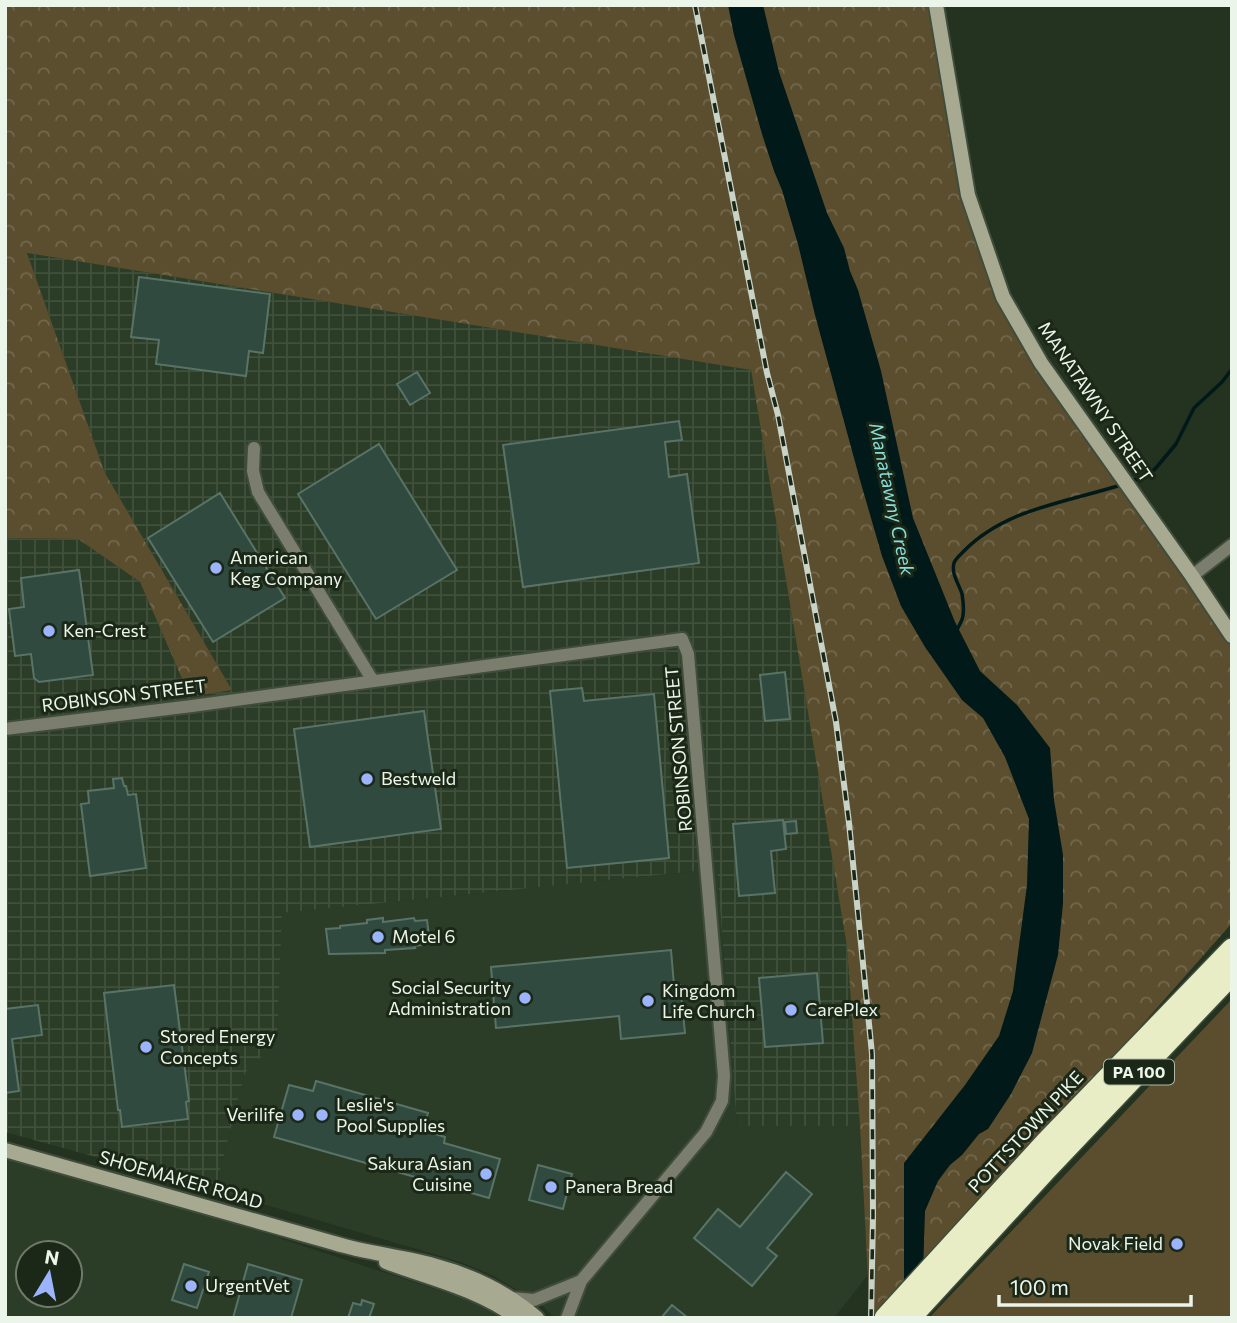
<svg xmlns="http://www.w3.org/2000/svg" width="1237" height="1323" font-family="Commissioner,sans-serif">
  <style>
    .built { fill: #2b3d26; fill-rule: evenodd }
    .industrial { fill: url(#industrial-grid) }
    .green { fill: #5b4e2f }
    .forest { fill: url(#forest-crowns) }
    .water { fill: #011918 }
    .lines { fill: none; stroke-linecap: round; stroke-linejoin: round }
    .stream { stroke: #011918; stroke-width: 3.5 }
    .building { fill: #314a3f; stroke: #597367; stroke-width: 2 }
    .street-casing { stroke: #404d3c; stroke-width: 16 }
    .secondary-casing { stroke: #404d3c; stroke-width: 18 }
    .highway-casing { stroke: #404d3c; stroke-width: 24 }
    .street { stroke: #7b7d6d; stroke-width: 12 }
    .secondary { stroke: #a7aa91; stroke-width: 14 }
    .highway { stroke: #e8edc5; stroke-width: 21 }
    .rail-casing { stroke: #cad3c7; stroke-width: 6 }
    .rail { stroke: #1b2817; stroke-width: 3.5; stroke-dasharray: 10; stroke-linecap: butt }
    .poi-dot { fill: #9bb4fd; stroke: #1b2817; stroke-width: 2.5 }
    .labels { text-anchor: middle; stroke-width: 6; stroke-linejoin: round; paint-order: stroke }
    .shield { fill: #1b2817; stroke: #adb8ab; stroke-width: 2 }
    .shield-label { font-size: 16px; font-weight: bold; fill: #ecf5ea }
    .street-label { font-size: 18px; fill: #ecf5ea; stroke: #1b2817 }
    .poi-label { font-size: 18px; fill: #ecf5ea; stroke: #1b2817; text-anchor: start }
    .water-label { font-size: 19px; font-style: italic; fill: #88ddd8; stroke: #1b2817 }
  </style>
  <defs>
    <pattern id="industrial-grid" width="8" height="8" patternUnits="userSpaceOnUse" patternTransform="scale(1.75)"><rect width="8" height="8" fill="#2b3d26"/><path d="M0 4h8M4 0v8" fill="none" stroke="#40503b"/></pattern>
    <pattern id="forest-crowns" width="20" height="18" patternUnits="userSpaceOnUse" patternTransform="scale(1.75)"><rect width="20" height="18" fill="#5b4e2f"/><path d="M2 6a3 3 0 1 1 6 0M12 15a3 3 0 1 1 6 0" fill="none" stroke="#73684d"/></pattern>
  </defs>
  <rect width="100%" height="100%" fill="#243220"/>
  <path class="built" d="M 717,869 L 737,1126 L 860,1126 L 868,1275 L 834,1318 L 554,1318 L 542,1305 L 494,1276 L 461,1262 L 215,1190 L 245,1073 L 277,1040 L 281,913 Z
    M 5,1150 L 51,1163 L 489,1307 L 498,1318 L 5,1318 ZM 28,1253 L 70,1253 L 70,1295 L 28,1295 Z"/>
  <path class="industrial" d="M 27,253 L 751,370 L 847,947 L 860,1126 L 737,1126 L 717,869 L 282,913 L 277,1040 L 245,1073 L 215,1190 L 5,1132 L 5,538 L 78,539 L 140,582 L 190,697 L 232,690 L 105,473 Z"/>
  <path class="green" d="M 1232,999 L 1232,1318 L 929,1318 Z"/>
  <path class="forest" d="M 5,5 L 936,5 L 968,195 L 1041,363 L 1192,576 L 1232,645 L 1232,923 L 883,1318 L 870,1318 L 860,1126 L 847,947 L 751,370 L 27,253 L 105,473 L 232,690 L 190,697 L 140,582 L 78,539 L 5,538 Z"/>
  <path class="water" d="M 728,5 L 763,5 L 779,72 L 827,213 L 844,248 L 850,271 L 858,290 L 881,371 L 913,518 L 955,622 L 980,671 L 1017,705 L 1050,748 L 1054,800 L 1063,855 L 1063,903 L 1058,955 L 1032,1053 L 1011,1094 L 988,1129 L 979,1134 L 962,1155 L 950,1165 L 938,1181 L 925,1211 L 923,1272 L 925,1318 L 904,1318 L 904,1163 L 965,1085 L 999,1036 L 1013,991 L 1027,885 L 1029,819 L 1005,757 L 983,718 L 962,700 L 925,647 L 901,606 L 882,556 L 860,480 L 815,315 L 798,244 L 782,190 L 774,171 L 762,134 L 734,35 Z"/>
  <g class="lines">
    <path class="stream" d="M 1131,481 L 1144,477 L 1155,469 L 1176,444 L 1194,408 L 1222,382 L 1232,369
      M 957,630 C 959,625 963,620 963,615 C 964,609 963,600 962,594 C 959,584 951,574 954,563 C 955,559 960,555 964,551 C 1005,509 1067,502 1121,485"/>
  </g>
  <path class="building" d="M 139,277 L 270,294 L 263,353 L 249,351 L 246,376 L 156,364 L 159,340 L 131,337 Z
    M 417,372 L 430,393 L 410,405 L 397,384 Z
    M 679,421 L 682,440 L 665,442 L 669,477 L 687,474 L 699,563 L 523,587 L 503,445 Z
    M 379,444 L 457,570 L 376,619 L 298,494 Z
    M 220,493 L 285,598 L 213,642 L 148,538 Z
    M 79,570 L 93,675 L 39,682 L 34,678 L 31,654 L 15,656 L 9,609 L 24,607 L 21,578 Z
    M 785,672 L 790,719 L 765,721 L 760,675 Z
    M 582,688 L 584,701 L 654,694 L 669,858 L 567,868 L 550,691 Z
    M 424,711 L 441,829 L 310,847 L 294,729 Z
    M 122,778 L 124,786 L 126,786 L 128,795 L 136,794 L 146,868 L 90,876 L 81,804 L 89,803 L 88,791 L 114,788 L 113,779 Z
    M 783,820 L 786,849 L 771,851 L 775,893 L 739,896 L 733,824 Z
    M 796,821 L 797,833 L 786,834 L 785,822 Z
    M 383,918 L 383,922 L 414,918 L 415,921 L 427,920 L 430,944 L 414,946 L 415,948 L 385,950 L 385,953 L 329,954 L 326,929 L 340,928 L 340,926 L 367,923 L 367,920 Z
    M 671,950 L 674,985 L 680,985 L 685,1033 L 621,1039 L 619,1016 L 496,1028 L 491,967 Z
    M 817,973 L 823,1043 L 765,1047 L 759,978 Z
    M 174,985 L 189,1101 L 186,1102 L 188,1119 L 122,1127 L 120,1110 L 118,1110 L 104,993 Z
    M 38,1005 L 42,1035 L 12,1039 L 19,1091 L 5,1093 L 5,1009 Z
    M 316,1081 L 428,1113 L 423,1130 L 445,1137 L 444,1143 L 500,1159 L 489,1198 L 274,1137 L 289,1085 L 313,1091 Z
    M 538,1165 L 572,1174 L 563,1209 L 529,1200 Z
    M 786,1172 L 812,1194 L 767,1248 L 777,1256 L 752,1286 L 694,1238 L 718,1209 L 740,1227 Z
    M 184,1264 L 209,1272 L 197,1308 L 172,1300 Z
    M 248,1264 L 302,1280 L 291,1318 L 233,1318 Z
    M 362,1300 L 374,1304 L 369,1318 L 348,1318 L 353,1303 L 361,1305 Z
    M 672,1305 L 688,1318 L 661,1318 Z"/>
  <g class="lines">
    <defs>
      <path id="street" d="M 254,448 L 253,471 L 258,492 L 373,681
        M 1192,576 L 1232,545
        M 5,729 L 192,706 L 682,639 L 688,654 L 724,1076 L 722,1101 L 706,1132 L 581,1281 L 567,1318
        M 511,1298 L 534,1300 L 581,1281"/>
      <path id="secondary" d="M 936,5 L 968,195 L 1003,297 L 1041,363 L 1192,576 L 1232,636
        M 5,1150 C 115,1181 224,1212 334,1243 C 366,1253 400,1256 433,1265 C 471,1275 507,1292 537,1318
        M 386,1262 C 431,1279 478,1289 517,1318"/>
      <path id="highway" d="M 885,1318 L 1045,1143 L 1232,949
        M 910,1318 L 1046,1170 L 1232,974"/>
    </defs>
    <use href="#street" class="street-casing"/>
    <use href="#secondary" class="secondary-casing"/>
    <use href="#highway" class="highway-casing"/>
    <use href="#street" class="street"/>
    <use href="#secondary" class="secondary"/>
    <use href="#highway" class="highway"/>
    <defs>
      <path id="rail" d="M 695,5 L 767,373 L 778,415 L 836,722 L 849,823 L 872,1054 L 873,1216 L 871,1318"/>
    </defs>
    <use href="#rail" class="rail-casing"/>
    <use href="#rail" class="rail"/>
  </g>
  <g class="poi-dot">
    <circle cx="216" cy="568" r="7"/>
    <circle cx="49" cy="631" r="7"/>
    <circle cx="367" cy="779" r="7"/>
    <circle cx="378" cy="937" r="7"/>
    <circle cx="525" cy="998" r="7"/>
    <circle cx="648" cy="1001" r="7"/>
    <circle cx="791" cy="1010" r="7"/>
    <circle cx="146" cy="1047" r="7"/>
    <circle cx="298" cy="1115" r="7"/>
    <circle cx="322" cy="1115" r="7"/>
    <circle cx="486" cy="1174" r="7"/>
    <circle cx="551" cy="1187" r="7"/>
    <circle cx="1177" cy="1244" r="7"/>
    <circle cx="191" cy="1286" r="7"/>
  </g>
  <g class="labels">
    <rect class="shield" x="1104" y="1059.5" width="70" height="25" rx="5"/>
    <g class="shield-label">
      <text x="1139" y="1078">PA 100</text>
    </g>
    <g class="street-label">
      <text transform="translate(1095 402) rotate(56)" y="6">MANATAWNY STREET</text>
      <text transform="translate(124 696) rotate(-7)" y="6">ROBINSON STREET</text>
      <text transform="translate(679 749) rotate(-95)" y="6">ROBINSON STREET</text>
      <text transform="translate(1026 1132) rotate(-47)" y="6">POTTSTOWN PIKE</text>
      <text transform="translate(181 1180) rotate(16)" y="6">SHOEMAKER ROAD</text>
    </g>
    <g class="poi-label">
      <text x="230" y="564">American<tspan x="230" dy="21">Keg Company</tspan></text>
      <text x="63" y="637">Ken-Crest</text>
      <text x="381" y="785">Bestweld</text>
      <text x="392" y="943">Motel 6</text>
      <text x="511" y="994" text-anchor="end">Social Security<tspan x="511" dy="21">Administration</tspan></text>
      <text x="662" y="997">Kingdom<tspan x="662" dy="21">Life Church</tspan></text>
      <text x="805" y="1016">CarePlex</text>
      <text x="160" y="1043">Stored Energy<tspan x="160" dy="21">Concepts</tspan></text>
      <text x="336" y="1111">Leslie's<tspan x="336" dy="21">Pool Supplies</tspan></text>
      <text x="284" y="1121" text-anchor="end">Verilife</text>
      <text x="472" y="1170" text-anchor="end">Sakura Asian<tspan x="472" dy="21">Cuisine</tspan></text>
      <text x="565" y="1193">Panera Bread</text>
      <text x="1163" y="1250" text-anchor="end">Novak Field</text>
      <text x="205" y="1292">UrgentVet</text>
    </g>
    <g class="water-label">
      <text transform="translate(892 499) rotate(78)" y="7">Manatawny Creek</text>
    </g>
  </g>
  <rect width="1237" height="1323" fill="none" stroke="#ecf5ea" stroke-width="14"/>
  <g transform="translate(49 1274) rotate(10)"><circle r="33" fill="#1b2817" stroke="#6f7a6b" stroke-width="2"/>
  <path d="M0-5L12 26L0 18L-12 26Z" fill="#9bb4fd"/>
  <text y="-10" font-size="19" font-weight="bold" text-anchor="middle" fill="#ecf5ea">N</text>
  </g>
  <path d="M999 1295v10h192v-10" fill="none" stroke="#ecf5ea" stroke-width="3.5"/>
  <text x="1010" y="1295" font-size="21" fill="#ecf5ea" stroke="#1b2817" stroke-width="5" paint-order="stroke">100 m</text>
</svg>
